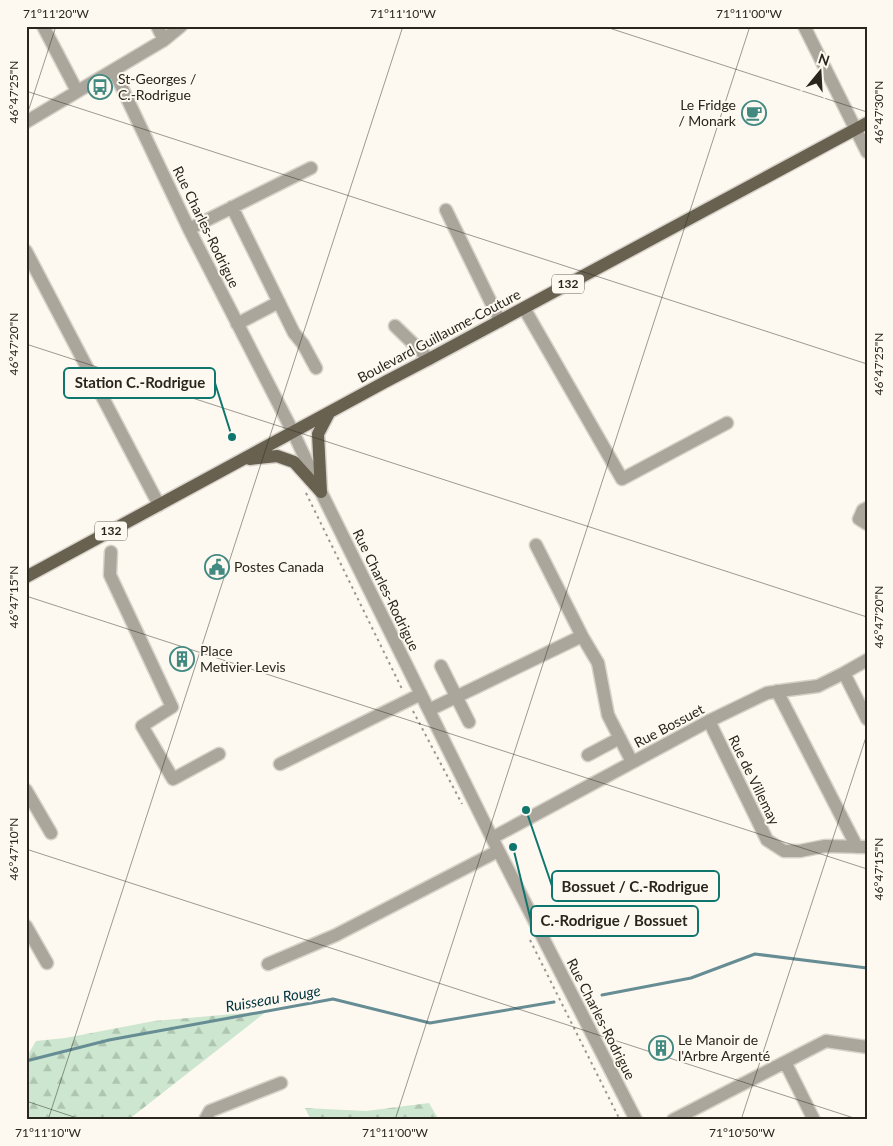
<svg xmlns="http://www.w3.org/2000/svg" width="893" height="1146" font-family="Lato,sans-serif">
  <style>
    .forest { fill: url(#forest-firs) }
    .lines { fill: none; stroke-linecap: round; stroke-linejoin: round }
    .stream { stroke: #668c94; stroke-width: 3 }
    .minor-casing { stroke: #d8d3ca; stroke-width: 15 }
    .major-casing { stroke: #d8d3ca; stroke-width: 15 }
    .path { stroke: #9a968d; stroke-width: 2; stroke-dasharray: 2.5 4; stroke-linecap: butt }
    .minor { stroke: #aaa69c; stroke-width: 12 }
    .major { stroke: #696150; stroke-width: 12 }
    .ticks { fill: none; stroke: #29261d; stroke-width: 1; stroke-opacity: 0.45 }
    .labels { text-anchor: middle; stroke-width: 4; stroke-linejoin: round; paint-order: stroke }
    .shield { fill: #fef9f0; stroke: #69655c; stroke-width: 1 }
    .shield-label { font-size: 12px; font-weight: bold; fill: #29261d }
    .poi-label { font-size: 14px; fill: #29261d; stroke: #fef9f0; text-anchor: start }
    .street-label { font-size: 14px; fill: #29261d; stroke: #fef9f0 }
    .water-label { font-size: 15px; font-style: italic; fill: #003541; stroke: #fef9f0 }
    .leader { fill: none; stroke: #0f766e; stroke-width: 2 }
    .callout-dot { fill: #0f766e; stroke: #fef9f0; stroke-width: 2 }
    .callout { fill: #fef9f0; stroke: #0f766e; stroke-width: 2 }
    .callout-label { font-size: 15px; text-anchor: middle; font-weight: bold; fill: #29261d }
    .neatline { fill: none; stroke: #29261d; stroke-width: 2 }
    .ticks-label { font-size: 12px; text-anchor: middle; fill: #29261d }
  </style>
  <defs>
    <pattern id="forest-firs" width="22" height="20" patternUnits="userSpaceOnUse" patternTransform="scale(1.25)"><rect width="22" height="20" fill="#cce6cf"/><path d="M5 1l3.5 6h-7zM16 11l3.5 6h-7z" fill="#afc5b1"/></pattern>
  </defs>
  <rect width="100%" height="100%" fill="#fef9f0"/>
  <path class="forest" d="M 267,1011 L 128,1120 L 26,1120 L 26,1058 L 36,1041 L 65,1038 L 154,1021 Z
    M 429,1103 L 439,1120 L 311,1120 L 305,1108 L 366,1111 Z"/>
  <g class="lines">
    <path class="stream" d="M 602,995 L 691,978 L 755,954 L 867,968
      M 26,1061 L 109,1040 L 333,999 L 430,1023 L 554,1002"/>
    <defs>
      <path id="minor" d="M 43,26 L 77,91
        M 157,26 L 164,40
        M 804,26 L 867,152
        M 114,71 L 189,229 L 293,432 L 321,492 L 492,838 L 636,1120
        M 26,122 L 164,40 L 181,26
        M 232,207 L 294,333 L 303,344 L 316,368
        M 446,210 L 500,321
        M 189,229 L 311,168
        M 26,251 L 159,505
        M 524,308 L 622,479 L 727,423
        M 237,324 L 279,302
        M 395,326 L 429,359
        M 867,508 L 863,510 L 859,519 L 867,524
        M 536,545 L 582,636 L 598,663 L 608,715 L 632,762
        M 111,552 L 110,575 L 172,707 L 142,726 L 173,779 L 219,754
        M 441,666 L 469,722
        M 844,673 L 867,719
        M 777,691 L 857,847
        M 429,710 L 582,636
        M 709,721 L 767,840 L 784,851 L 800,851 L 825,846 L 867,847
        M 588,755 L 620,738
        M 280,764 L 421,694
        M 26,790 L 51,833
        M 492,838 L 709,721 L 767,693 L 787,690 L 818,686 L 844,673 L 867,660
        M 26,926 L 47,963
        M 268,964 L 336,935 L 498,851
        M 785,1062 L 814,1120
        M 205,1120 L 210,1111 L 281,1083
        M 673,1120 L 826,1041 L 867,1047"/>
      <path id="major" d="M 250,459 L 277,456 L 294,462 L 321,492
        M 321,492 L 318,434 L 329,413
        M 26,577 L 385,382 L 429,359 L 867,123"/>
    </defs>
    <use href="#minor" class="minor-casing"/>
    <use href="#major" class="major-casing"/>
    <path class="path" d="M 306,493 L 403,691
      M 413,711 L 462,804
      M 530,940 L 620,1120"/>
    <use href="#minor" class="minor"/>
    <use href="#major" class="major"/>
  </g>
  <path class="ticks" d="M 603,26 L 867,112M 26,91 L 867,364M 26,118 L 56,26M 26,344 L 867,617M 26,596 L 867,869M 26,849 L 860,1120M 26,1101 L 83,1120M 48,1120 L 403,26M 395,1120 L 750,26M 741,1120 L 867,734"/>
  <defs>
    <symbol id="bus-ring" viewBox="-11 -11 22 22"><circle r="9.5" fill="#fef9f0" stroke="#428982" stroke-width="1.5"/><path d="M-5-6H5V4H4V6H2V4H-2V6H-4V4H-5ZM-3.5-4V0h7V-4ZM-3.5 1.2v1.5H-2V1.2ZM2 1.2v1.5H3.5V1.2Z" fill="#428982"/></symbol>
    <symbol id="cafe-ring" viewBox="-11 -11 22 22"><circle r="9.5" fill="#fef9f0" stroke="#428982" stroke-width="1.5"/><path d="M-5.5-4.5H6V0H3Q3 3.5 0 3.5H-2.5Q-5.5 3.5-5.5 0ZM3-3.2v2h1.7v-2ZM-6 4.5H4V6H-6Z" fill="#428982"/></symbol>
    <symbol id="civic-ring" viewBox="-11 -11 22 22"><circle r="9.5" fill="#fef9f0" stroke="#428982" stroke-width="1.5"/><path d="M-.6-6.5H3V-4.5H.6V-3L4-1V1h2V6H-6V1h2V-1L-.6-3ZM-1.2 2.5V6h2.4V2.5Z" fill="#428982"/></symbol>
    <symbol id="building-ring" viewBox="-11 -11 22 22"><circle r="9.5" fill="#fef9f0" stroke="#428982" stroke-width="1.5"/><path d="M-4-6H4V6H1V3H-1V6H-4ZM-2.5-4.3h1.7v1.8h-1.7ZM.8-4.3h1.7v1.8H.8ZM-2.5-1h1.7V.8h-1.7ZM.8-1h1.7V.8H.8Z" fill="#428982"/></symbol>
  </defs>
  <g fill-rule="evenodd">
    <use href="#bus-ring" x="86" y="73" width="28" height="28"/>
    <use href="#cafe-ring" x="740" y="99" width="28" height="28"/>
    <use href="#civic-ring" x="203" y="553" width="28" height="28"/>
    <use href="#building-ring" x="168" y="645" width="28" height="28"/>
    <use href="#building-ring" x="647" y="1034" width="28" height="28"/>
  </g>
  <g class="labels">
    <g class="shield">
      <rect x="552" y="274.5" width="32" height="19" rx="4"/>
      <rect x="95" y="521.5" width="32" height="19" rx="4"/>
    </g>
    <g class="shield-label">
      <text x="568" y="288">132</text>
      <text x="111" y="535">132</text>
    </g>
    <g class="poi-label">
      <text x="118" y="84">St-Georges /<tspan x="118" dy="16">C.-Rodrigue</tspan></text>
      <text x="736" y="110" text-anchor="end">Le Fridge<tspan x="736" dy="16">/ Monark</tspan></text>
      <text x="234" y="572">Postes Canada</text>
      <text x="200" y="656">Place<tspan x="200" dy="16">Metivier Levis</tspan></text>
      <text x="678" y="1045">Le Manoir de<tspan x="678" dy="16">l'Arbre Argenté</tspan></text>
    </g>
    <g class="street-label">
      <text transform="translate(206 227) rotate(64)" y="5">Rue Charles-Rodrigue</text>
      <text transform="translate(439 336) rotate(-28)" y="5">Boulevard Guillaume-Couture</text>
      <text transform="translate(386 590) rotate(64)" y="5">Rue Charles-Rodrigue</text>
      <text transform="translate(669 726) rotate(-28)" y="5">Rue Bossuet</text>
      <text transform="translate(754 780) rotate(64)" y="5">Rue de Villemay</text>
      <text transform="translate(601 1019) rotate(63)" y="5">Rue Charles-Rodrigue</text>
    </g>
    <g class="water-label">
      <text transform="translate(273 999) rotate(-10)" y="5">Ruisseau Rouge</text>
    </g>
  </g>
  <path class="leader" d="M232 437L215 383M526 810L552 886M513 847L531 921"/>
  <g class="callout-dot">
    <circle cx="232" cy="437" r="5"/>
    <circle cx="526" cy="810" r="5"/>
    <circle cx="513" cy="847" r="5"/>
  </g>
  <g class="callout">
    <rect x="64" y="368" width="151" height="30" rx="5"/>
    <rect x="552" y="871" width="167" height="30" rx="5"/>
    <rect x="531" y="906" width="167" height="30" rx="5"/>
  </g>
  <g class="callout-label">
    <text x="140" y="388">Station C.-Rodrigue</text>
    <text x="635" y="892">Bossuet / C.-Rodrigue</text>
    <text x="614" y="926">C.-Rodrigue / Bossuet</text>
  </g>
  <rect width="893" height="1146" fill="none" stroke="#fef9f0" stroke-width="55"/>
  <g transform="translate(820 72) rotate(18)" stroke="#fef9f0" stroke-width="4" paint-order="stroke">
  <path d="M0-4L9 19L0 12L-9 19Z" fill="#29261d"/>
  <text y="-8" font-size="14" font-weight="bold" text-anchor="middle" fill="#29261d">N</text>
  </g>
  <rect x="28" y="28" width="838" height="1090" class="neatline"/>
  <g class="ticks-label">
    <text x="56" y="18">71°11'20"W</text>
    <text x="403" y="18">71°11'10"W</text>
    <text x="749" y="18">71°11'00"W</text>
    <text transform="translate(14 92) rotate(-90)" y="4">46°47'25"N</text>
    <text transform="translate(879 112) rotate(-90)" y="4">46°47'30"N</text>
    <text transform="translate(14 344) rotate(-90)" y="4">46°47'20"N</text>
    <text transform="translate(879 364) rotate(-90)" y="4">46°47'25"N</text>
    <text transform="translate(14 597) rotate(-90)" y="4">46°47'15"N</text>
    <text transform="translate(879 617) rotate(-90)" y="4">46°47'20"N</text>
    <text transform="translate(14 849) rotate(-90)" y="4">46°47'10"N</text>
    <text transform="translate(879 869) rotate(-90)" y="4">46°47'15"N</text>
    <text x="48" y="1137">71°11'10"W</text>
    <text x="395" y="1137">71°11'00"W</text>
    <text x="742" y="1137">71°10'50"W</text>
  </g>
</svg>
